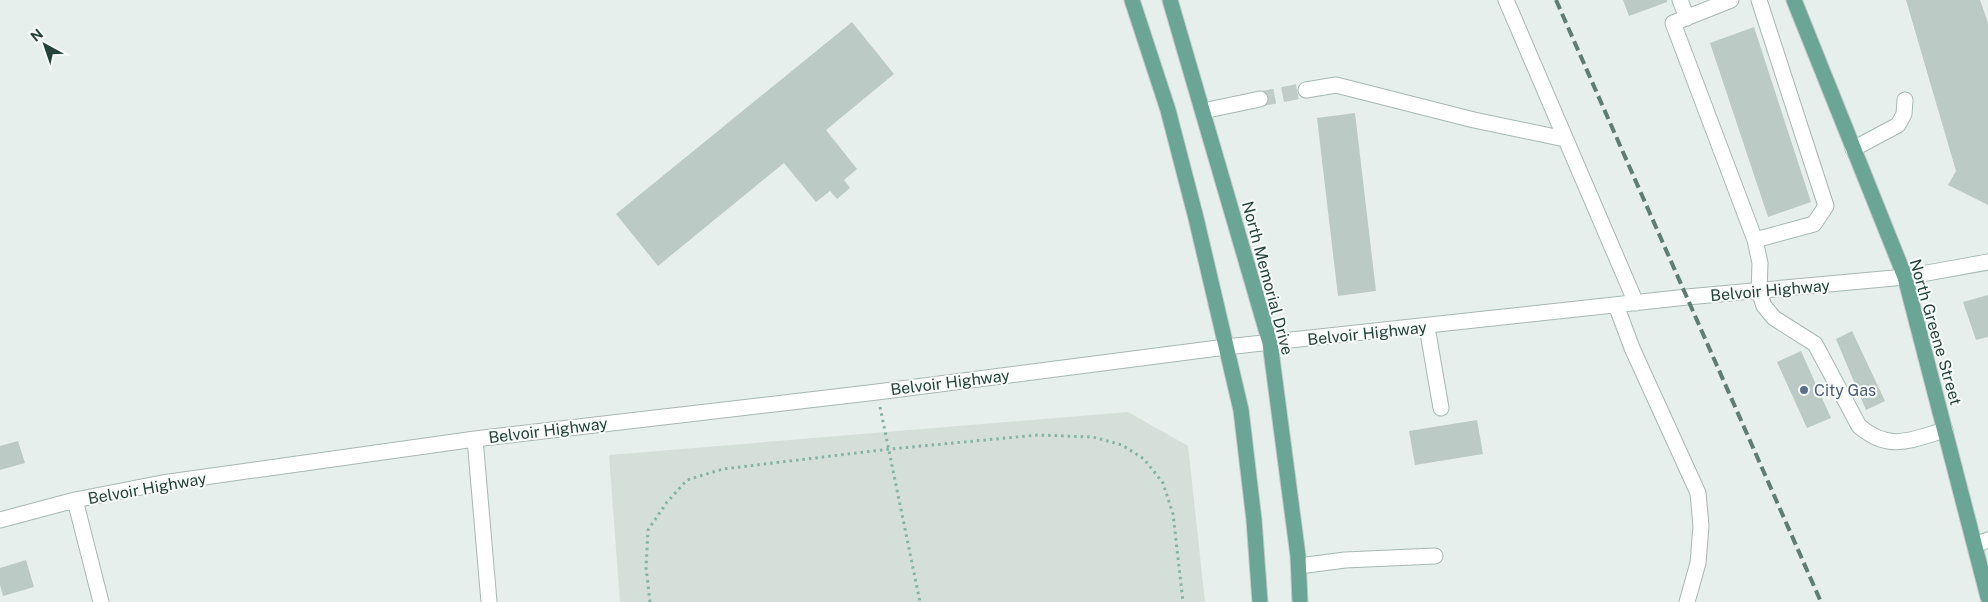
<svg xmlns="http://www.w3.org/2000/svg" width="1988" height="602" font-family="'Public Sans',sans-serif">
  <style>
    .built { fill: #d4dfda }
    .building { fill: #bbcac4 }
    .lines { fill: none; stroke-linecap: round; stroke-linejoin: round }
    .minor-tunnel { stroke: #bfccc8; stroke-width: 15; stroke-dasharray: 15 8; stroke-linecap: butt }
    .minor-casing { stroke: #a8b8b2; stroke-width: 17 }
    .major-casing { stroke: #c2cac8; stroke-width: 17 }
    .path { stroke: #86b3a5; stroke-width: 3; stroke-dasharray: 2.5 4; stroke-linecap: butt }
    .minor { stroke: #fff; stroke-width: 15 }
    .major { stroke: #6aa596; stroke-width: 15 }
    .rail { stroke: #5f7d75; stroke-width: 4; stroke-dasharray: 10 5; stroke-linecap: butt }
    .service-dot { fill: #5c6f8a; stroke: #f7fbf9; stroke-width: 2 }
    .labels { text-anchor: middle; stroke-width: 4; stroke-linejoin: round; paint-order: stroke }
    .street-label { font-size: 16px; fill: #24423a; stroke: #f7fbf9 }
    .service-label { font-size: 16px; fill: #4e5e75; stroke: #f7fbf9; text-anchor: start }
  </style>
  <rect width="100%" height="100%" fill="#e6efeb"/>
  <path class="built" d="M 1128,412 L 1188,446 L 1205,602 L 620,602 L 609,455 Z"/>
  <path class="building" d="M 1623,0 L 1667,0 L 1667,2 L 1629,16 Z
    M 1906,0 L 1980,0 L 1988,23 L 1988,205 L 1948,185 L 1956,171 Z
    M 852,22 L 894,74 L 826,130 L 857,169 L 844,180 L 850,188 L 837,199 L 830,191 L 816,202 L 784,163 L 658,266 L 616,214 Z
    M 1754,27 L 1811,202 L 1768,217 L 1710,43 Z
    M 1355,113 L 1376,291 L 1338,296 L 1317,118 Z
    M 1988,295 L 1988,337 L 1976,340 L 1963,302 Z
    M 1852,331 L 1885,401 L 1866,410 L 1836,339 Z
    M 1801,351 L 1831,418 L 1807,428 L 1777,362 Z
    M 1477,420 L 1483,454 L 1415,465 L 1409,431 Z
    M 18,441 L 25,463 L 0,470 L 0,446 Z
    M 26,560 L 34,587 L 3,596 L 0,585 L 0,568 Z"/>
  <g class="lines">
    <path class="minor-tunnel" d="M 1260,99 L 1306,90"/>
    <defs>
      <path id="minor" d="M 1506,0 L 1636,303
        M 1680,0 L 1687,18
        M 1731,0 L 1673,23 L 1755,240 L 1760,263 L 1759,291 L 1764,306 L 1774,318 L 1815,344 L 1859,426 C 1889,452 1911,440 1945,430
        M 1306,90 L 1336,85 L 1474,120 L 1565,139
        M 1203,111 L 1260,99
        M 1853,149 L 1898,125 L 1904,114 L 1905,100
        M 1755,240 L 1814,224 L 1826,206 L 1759,0
        M 1616,305 L 1632,348 L 1698,493 L 1701,526 L 1698,563 L 1687,602
        M 1427,327 L 1441,408
        M 475,439 L 489,602
        M 75,500 L 101,602
        M 0,520 L 75,500 L 162,483 L 475,439 L 877,392 L 1226,347 L 1687,297 L 1905,277 L 1988,262
        M 1975,545 L 1988,540
        M 1299,566 L 1345,560 L 1435,556"/>
      <path id="major" d="M 1132,0 L 1168,110 L 1196,218 L 1241,410 L 1254,520 L 1260,602
        M 1170,0 L 1270,343 L 1298,556 L 1300,602
        M 1794,0 L 1905,277 L 1988,597"/>
    </defs>
    <use href="#minor" class="minor-casing"/>
    <use href="#major" class="major-casing"/>
    <path class="path" d="M 880,407 L 920,602
      M 650,602 L 646,568 L 648,530 L 667,502 L 687,480 L 723,469 L 890,449 L 1038,435 L 1093,437 L 1122,445 L 1144,459 L 1163,483 L 1173,514 L 1183,602"/>
    <use href="#minor" class="minor"/>
    <use href="#major" class="major"/>
    <path class="rail" d="M 1556,0 L 1821,602"/>
  </g>
  <circle class="service-dot" cx="1804" cy="390" r="5"/>
  <g class="labels">
    <g class="street-label">
      <text transform="translate(1268 278) rotate(75)" y="6">North Memorial Drive</text>
      <text transform="translate(1770 290) rotate(-5)" y="6">Belvoir Highway</text>
      <text transform="translate(1936 332) rotate(74)" y="6">North Greene Street</text>
      <text transform="translate(1367 333) rotate(-6)" y="6">Belvoir Highway</text>
      <text transform="translate(950 382) rotate(-7)" y="6">Belvoir Highway</text>
      <text transform="translate(548 430) rotate(-7)" y="6">Belvoir Highway</text>
      <text transform="translate(147 488) rotate(-10)" y="6">Belvoir Highway</text>
    </g>
    <g class="service-label">
      <text x="1814" y="396">City Gas</text>
    </g>
  </g>
  <g transform="translate(45 45) rotate(320)" stroke="#f7fbf9" stroke-width="4" paint-order="stroke">
  <path d="M0-4L9 19L0 12L-9 19Z" fill="#24423a"/>
  <text y="-8" font-size="14" font-weight="bold" text-anchor="middle" fill="#24423a">N</text>
  </g>
</svg>
